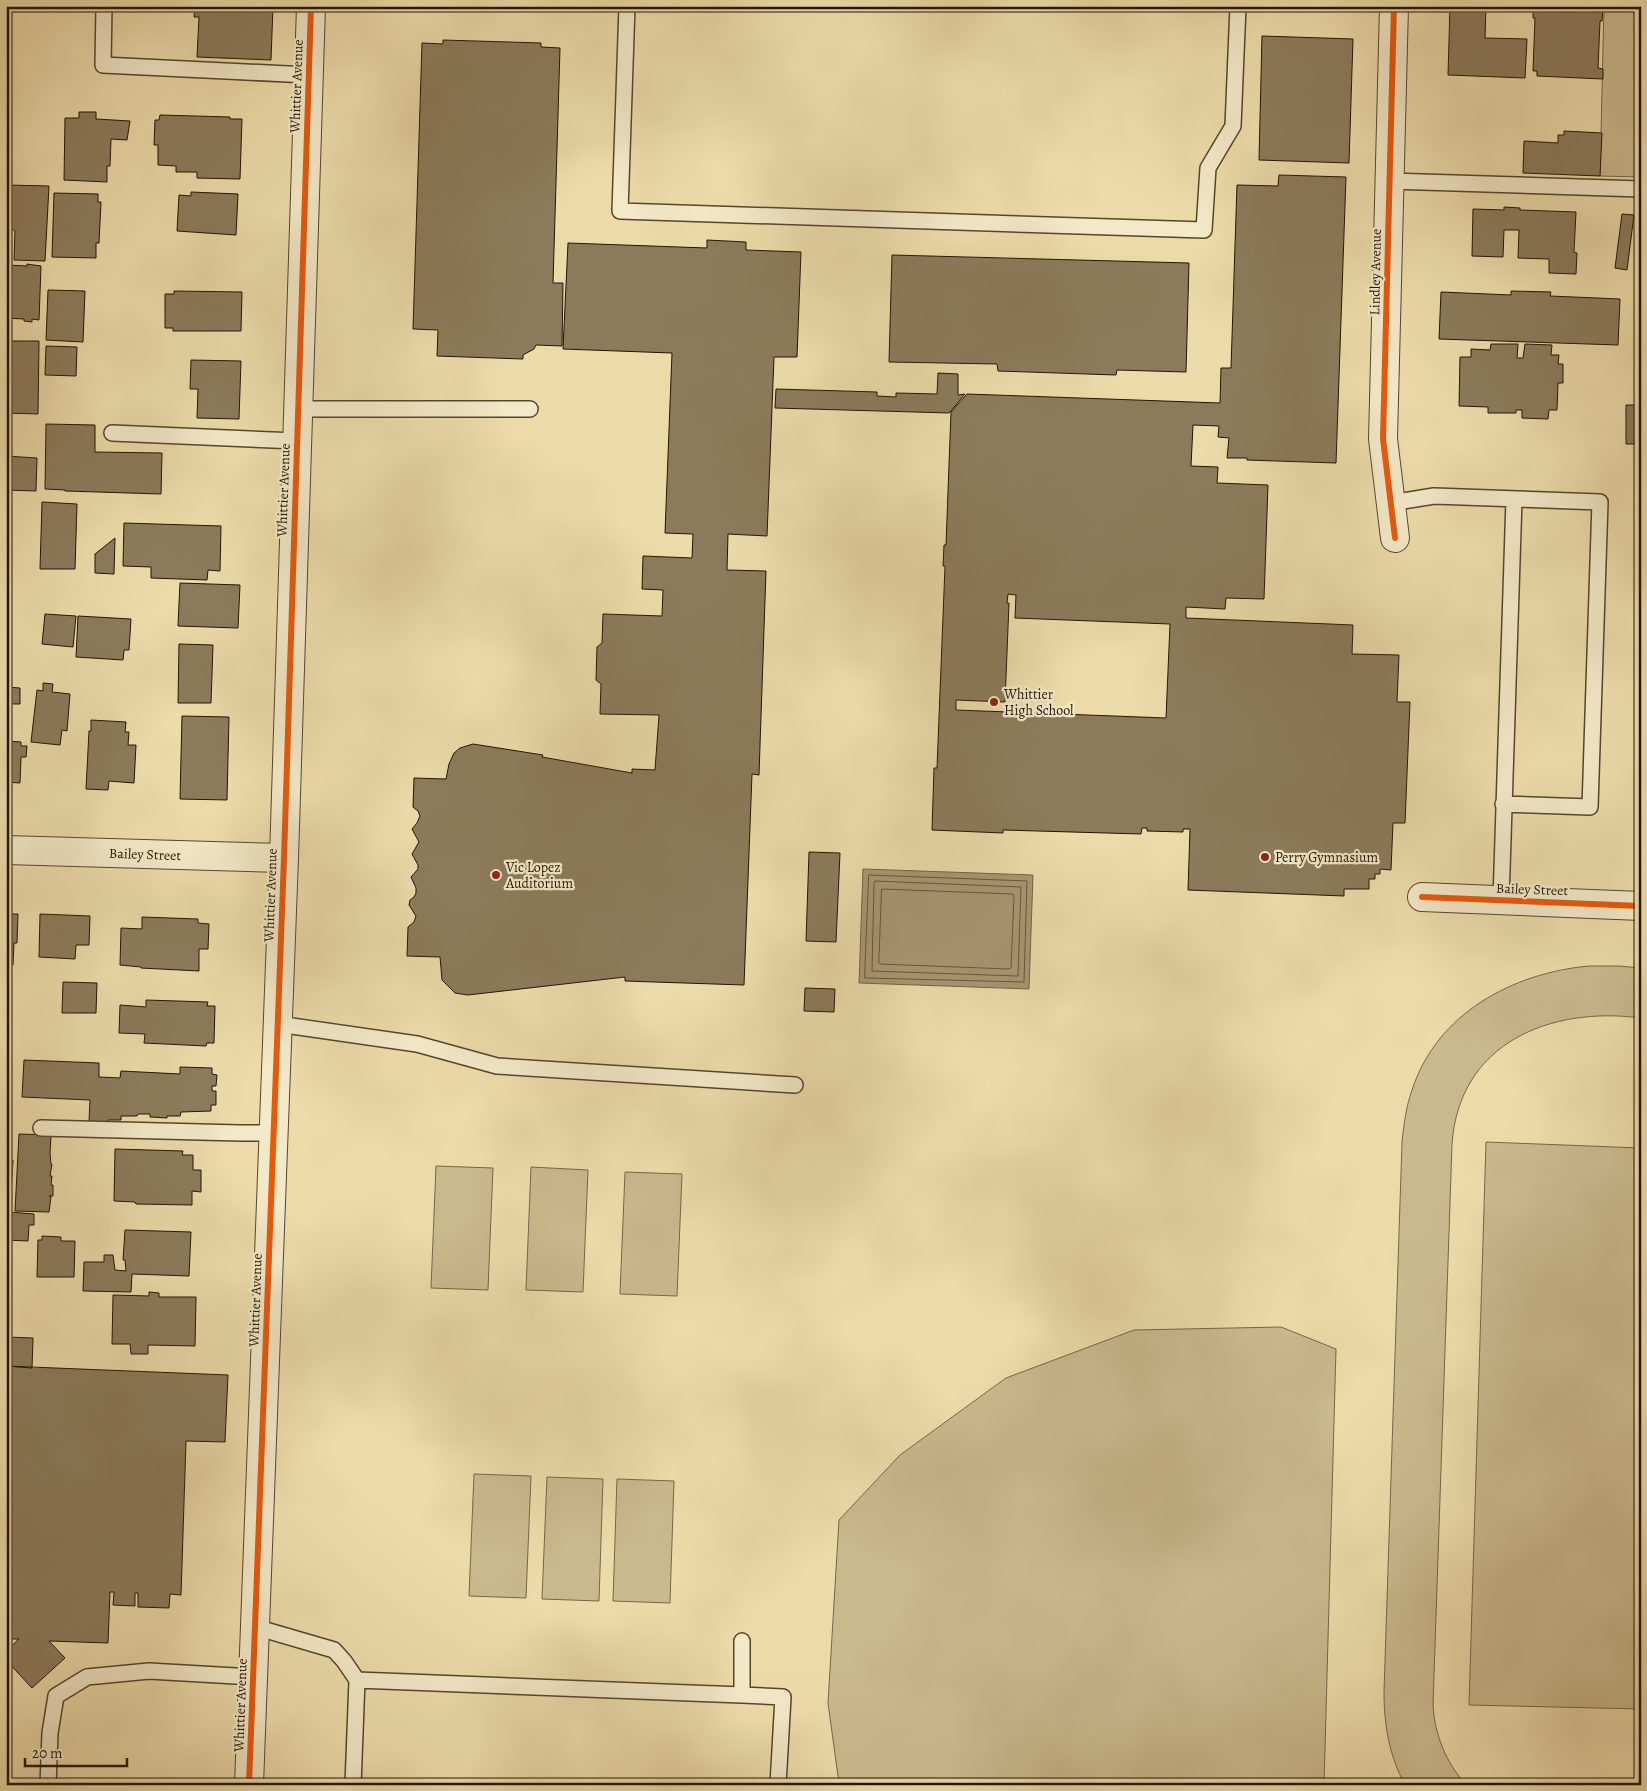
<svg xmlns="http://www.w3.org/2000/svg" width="1647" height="1791" font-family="Alegreya,serif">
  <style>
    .green { fill: #cab98d; stroke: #76664a }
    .water { fill: #a89772; stroke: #736347 }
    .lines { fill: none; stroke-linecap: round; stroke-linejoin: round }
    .shore { stroke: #66563c; stroke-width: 1 }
    .building { fill: #8c7b5b; stroke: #231406; fill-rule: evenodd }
    .lane-casing { stroke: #55462f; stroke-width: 18 }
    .street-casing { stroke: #55462f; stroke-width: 30 }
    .lane { stroke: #f3e8c7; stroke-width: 15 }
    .street { stroke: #f3e8c7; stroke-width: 28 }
    .cycleway-casing { stroke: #f3e8c7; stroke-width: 9 }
    .cycleway { stroke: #e8590c; stroke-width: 6 }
    .poi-dot { fill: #8f2418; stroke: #f3e8c7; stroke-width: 2 }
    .labels { text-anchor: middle; stroke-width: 4.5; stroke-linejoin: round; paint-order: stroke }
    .street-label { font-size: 14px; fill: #231406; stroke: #f3e8c7 }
    .poi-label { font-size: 14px; fill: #231406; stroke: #f3e8c7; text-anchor: start }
  </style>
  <rect width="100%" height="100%" fill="#ecdba9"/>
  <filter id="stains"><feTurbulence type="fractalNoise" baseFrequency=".004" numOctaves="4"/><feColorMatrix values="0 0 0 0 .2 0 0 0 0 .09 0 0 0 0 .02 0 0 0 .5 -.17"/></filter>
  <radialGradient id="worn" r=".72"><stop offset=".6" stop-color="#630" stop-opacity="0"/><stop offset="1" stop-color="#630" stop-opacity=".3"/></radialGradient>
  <path class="green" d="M 1604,6 L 1641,6 L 1641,177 L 1600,176 Z
    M 1589,966 L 1619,966 L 1641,968 L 1641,1018 C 1550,1006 1459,1043 1452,1144 L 1433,1705 C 1435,1736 1446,1762 1466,1785 L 1405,1785 C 1389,1755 1384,1725 1384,1692 L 1402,1142 C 1404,1124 1406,1107 1412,1090 C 1437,1013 1513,973 1589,966 Z
    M 1486,1142 L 1641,1148 L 1641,1709 L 1469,1705 Z
    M 436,1166 L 493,1168 L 488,1290 L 431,1288 Z
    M 531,1167 L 588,1170 L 583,1292 L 526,1290 Z
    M 625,1172 L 682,1174 L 677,1296 L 620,1294 Z
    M 1281,1327 L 1336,1349 L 1324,1785 L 841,1785 L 838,1776 L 828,1703 L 839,1520 L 900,1455 L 1006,1378 L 1134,1330 Z
    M 474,1474 L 531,1476 L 526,1598 L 469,1596 Z
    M 547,1477 L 603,1479 L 599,1601 L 542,1599 Z
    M 617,1479 L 674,1481 L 670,1603 L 613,1601 Z"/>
  <path class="water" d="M 863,869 L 1033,875 L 1029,989 L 859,983 Z"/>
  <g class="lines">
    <path class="shore" d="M 869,875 L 1027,881 L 1024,982 L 865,978 Z
      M 875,881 L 1021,887 L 1018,976 L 872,971 L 874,884 Z
      M 882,889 L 1013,894 L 1014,896 L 1011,968 L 1009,969 L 880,964 L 879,962 Z"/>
  </g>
  <path class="building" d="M 195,6 L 273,6 L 271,60 L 197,57 L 199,17 L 194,17 Z
    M 1450,6 L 1486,6 L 1485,38 L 1527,39 L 1525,78 L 1448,75 Z
    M 1533,6 L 1603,6 L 1602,21 L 1600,21 L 1598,68 L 1603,69 L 1603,79 L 1537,76 L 1537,71 L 1533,71 L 1535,18 L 1533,18 Z
    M 1262,36 L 1353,39 L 1349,163 L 1259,160 Z
    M 443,40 L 541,43 L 541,47 L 560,48 L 553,283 L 563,283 L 562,346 L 536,345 L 534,349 L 523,355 L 523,359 L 437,356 L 438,330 L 413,329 L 422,43 L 443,44 Z
    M 79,112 L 96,112 L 96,119 L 130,121 L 127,140 L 111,139 L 110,166 L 107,166 L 107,182 L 64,180 L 65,118 L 79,118 Z
    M 160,115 L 230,117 L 230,119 L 242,119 L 240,179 L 197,178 L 197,172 L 176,172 L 176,166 L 158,165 L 158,145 L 154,145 L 155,120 L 159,120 Z
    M 1564,131 L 1602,133 L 1600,176 L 1523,173 L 1524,141 L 1558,143 L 1558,135 L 1564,135 Z
    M 1279,175 L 1346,177 L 1336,463 L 1247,460 L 1247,458 L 1227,458 L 1229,438 L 1218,437 L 1219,426 L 1193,425 L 1191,466 L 1218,467 L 1217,483 L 1268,485 L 1264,599 L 1226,598 L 1225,609 L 1186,607 L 1186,618 L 1353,625 L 1352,654 L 1399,655 L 1397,702 L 1410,702 L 1405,823 L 1393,823 L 1391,870 L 1380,869 L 1380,874 L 1375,874 L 1375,879 L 1369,879 L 1369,889 L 1344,889 L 1344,896 L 1188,890 L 1190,829 L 1183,829 L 1183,832 L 1147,831 L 1147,828 L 1142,828 L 1141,834 L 1003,830 L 1003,833 L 932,830 L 934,768 L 937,768 L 945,566 L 943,566 L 944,545 L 946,545 L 951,412 L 967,394 L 1220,403 L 1221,368 L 1231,368 L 1237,185 L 1278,186 ZM 1008,594 L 1016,595 L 1015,618 L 1170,624 L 1166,718 L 956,710 L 956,700 L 1005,702 L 1009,603 L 1007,603 Z
    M 6,185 L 49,186 L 45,261 L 14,260 L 15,231 L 6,226 Z
    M 191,192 L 238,194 L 236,235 L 177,231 L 179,195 L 191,196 Z
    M 54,193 L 98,194 L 98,202 L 101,202 L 99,243 L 96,243 L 96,258 L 52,257 Z
    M 1504,207 L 1520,208 L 1520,210 L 1576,212 L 1574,252 L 1577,253 L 1576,274 L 1549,273 L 1549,259 L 1518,258 L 1519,230 L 1504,230 L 1503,257 L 1472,256 L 1473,209 L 1504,210 Z
    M 1622,214 L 1634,215 L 1627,270 L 1615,268 Z
    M 707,240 L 746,242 L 746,250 L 801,252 L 797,357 L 774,357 L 767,536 L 728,534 L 727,570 L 766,571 L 759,775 L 752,774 L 744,985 L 625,981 L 625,977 L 468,995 L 455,993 L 442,980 L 440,957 L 407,956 L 408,927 L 414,922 L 416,916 L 409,905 L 410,900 L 414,897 L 416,893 L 416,888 L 411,877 L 418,869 L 418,865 L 412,854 L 419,842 L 412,829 L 417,823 L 420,816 L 418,811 L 413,807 L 414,778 L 446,779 L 449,764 L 454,753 L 460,748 L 473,744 L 543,755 L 542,757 L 632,773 L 632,769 L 655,770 L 659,715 L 600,714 L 601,684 L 596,680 L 597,647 L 602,643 L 603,614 L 662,616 L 663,590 L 642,589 L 643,556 L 692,558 L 693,534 L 665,533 L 672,353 L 563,349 L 568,243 L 707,248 Z
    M 892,255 L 1189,263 L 1186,372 L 1117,370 L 1116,375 L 998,371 L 997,364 L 889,362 Z
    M 27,264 L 41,266 L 39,320 L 32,319 L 32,322 L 24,321 L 24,319 L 6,318 L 6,265 L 27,266 Z
    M 48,290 L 85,291 L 83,342 L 46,340 Z
    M 174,291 L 242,292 L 241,331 L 173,331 L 173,328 L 165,328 L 165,294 L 174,294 Z
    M 1511,291 L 1551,292 L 1550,296 L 1620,299 L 1618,345 L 1439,339 L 1441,292 L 1511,295 Z
    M 6,341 L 39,341 L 38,414 L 6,413 Z
    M 1491,344 L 1518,344 L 1517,358 L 1523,358 L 1525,344 L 1552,345 L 1551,355 L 1559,355 L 1558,364 L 1563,364 L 1563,383 L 1558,383 L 1557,410 L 1549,410 L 1548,419 L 1522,418 L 1522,410 L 1516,410 L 1516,413 L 1488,413 L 1488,407 L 1459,406 L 1460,357 L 1471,357 L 1471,349 L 1490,350 Z
    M 46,346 L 77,347 L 76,376 L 45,375 Z
    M 191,360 L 241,361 L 239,419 L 197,418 L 198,389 L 190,389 Z
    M 938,373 L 958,374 L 958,395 L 965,394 L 949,413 L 775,408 L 776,389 L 877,392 L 877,396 L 896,397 L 896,393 L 937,394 Z
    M 1626,405 L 1641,405 L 1641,444 L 1626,444 Z
    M 46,424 L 95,425 L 95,452 L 162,453 L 161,494 L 65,491 L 65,490 L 45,489 Z
    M 6,456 L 37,458 L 36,491 L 6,490 Z
    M 42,502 L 77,504 L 75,569 L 40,569 Z
    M 124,523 L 221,526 L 220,571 L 208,570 L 207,580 L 151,578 L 151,567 L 123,566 Z
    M 115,538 L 114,574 L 95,573 L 95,554 Z
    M 180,583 L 240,585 L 238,628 L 178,626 Z
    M 45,614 L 76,616 L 73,647 L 42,644 Z
    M 78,616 L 131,619 L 129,650 L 124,650 L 123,660 L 76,657 Z
    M 179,644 L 213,645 L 211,703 L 178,703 Z
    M 43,683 L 53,684 L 52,692 L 70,694 L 67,731 L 62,730 L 60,745 L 31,742 L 37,690 L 43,691 Z
    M 6,687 L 20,688 L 20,704 L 6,704 Z
    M 182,716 L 229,717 L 227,800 L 180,799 Z
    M 91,720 L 126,722 L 125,732 L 129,732 L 128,745 L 136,745 L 134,783 L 109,781 L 108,790 L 86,789 L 89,731 L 91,731 Z
    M 6,741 L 21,742 L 21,746 L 27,746 L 26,757 L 21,757 L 20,783 L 6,782 Z
    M 809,852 L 840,853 L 836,942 L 806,941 Z
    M 6,914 L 18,914 L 17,943 L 14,943 L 13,965 L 6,965 Z
    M 40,914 L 90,916 L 89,945 L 76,945 L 75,959 L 39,957 Z
    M 142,917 L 198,919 L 198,923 L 209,924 L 208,949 L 199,949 L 199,971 L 141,968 L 141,967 L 120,965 L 121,928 L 142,929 Z
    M 63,982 L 97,983 L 96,1013 L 62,1013 Z
    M 805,988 L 835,989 L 834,1012 L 804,1011 Z
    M 146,1000 L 208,1002 L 207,1006 L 215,1006 L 214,1043 L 207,1043 L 206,1046 L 144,1043 L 145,1034 L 119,1033 L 120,1005 L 146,1007 Z
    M 24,1060 L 99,1063 L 99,1077 L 120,1078 L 121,1071 L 180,1074 L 180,1067 L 212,1068 L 212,1074 L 217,1075 L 216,1086 L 212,1086 L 212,1091 L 216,1091 L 216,1105 L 211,1105 L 211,1111 L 181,1112 L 180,1116 L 167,1116 L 167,1118 L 150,1117 L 150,1114 L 138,1114 L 137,1116 L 121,1116 L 121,1120 L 108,1120 L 108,1122 L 89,1121 L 90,1100 L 22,1097 Z
    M 19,1134 L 51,1135 L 50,1153 L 51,1164 L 52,1164 L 50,1176 L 52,1176 L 51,1185 L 53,1185 L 53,1196 L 49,1196 L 51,1197 L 49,1212 L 15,1211 Z
    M 115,1149 L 183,1151 L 182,1155 L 193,1155 L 193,1170 L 201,1170 L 201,1192 L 192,1191 L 192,1205 L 136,1204 L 135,1202 L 114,1201 Z
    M 6,1159 L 13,1160 L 10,1212 L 34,1214 L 34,1225 L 29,1225 L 28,1241 L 6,1240 Z
    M 125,1230 L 191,1232 L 189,1276 L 132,1274 L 131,1292 L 83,1291 L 84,1262 L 104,1262 L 104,1255 L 113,1255 L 115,1270 L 126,1271 L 125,1260 L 123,1260 Z
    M 42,1236 L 61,1237 L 61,1241 L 75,1241 L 74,1277 L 37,1277 L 38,1240 L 42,1240 Z
    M 149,1292 L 159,1293 L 159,1297 L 196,1297 L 195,1346 L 148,1345 L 148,1354 L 131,1354 L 130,1344 L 112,1344 L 113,1295 L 149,1296 Z
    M 6,1337 L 33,1338 L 32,1368 L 6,1366 Z
    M 6,1366 L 228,1375 L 225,1442 L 186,1441 L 181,1595 L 170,1594 L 169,1608 L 138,1607 L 138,1593 L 135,1593 L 135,1606 L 113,1605 L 114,1592 L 110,1592 L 108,1643 L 49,1641 L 65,1658 L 32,1688 L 6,1660 L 6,1651 L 19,1639 L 6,1639 Z"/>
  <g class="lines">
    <defs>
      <path id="lane" d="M 104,6 L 103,65 L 308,75
        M 627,6 L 620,211 L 1204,230 L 1208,168 L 1233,126 L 1238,6
        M 1390,181 L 1641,189
        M 298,409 L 530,409
        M 112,433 L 297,441
        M 1391,503 L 1434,496 L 1600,502 L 1590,807 L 1503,804
        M 1501,900 L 1514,499
        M 278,1024 L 417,1044 L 497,1066 L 795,1085
        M 41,1128 L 240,1133 L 273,1133
        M 255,1627 L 334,1650 L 344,1661 L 357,1680
        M 742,1641 L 742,1695 L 783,1697 L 778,1785
        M 48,1785 L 50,1733 L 56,1696 L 87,1677 L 149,1671 L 253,1677
        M 353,1785 L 357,1680 L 742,1695"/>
      <path id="street" d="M 1394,6 L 1383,439 L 1395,538
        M 6,850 L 284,858
        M 1422,897 L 1641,906
        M 249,1785 L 284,858 L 311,6"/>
    </defs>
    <use href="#lane" class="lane-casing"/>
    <use href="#street" class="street-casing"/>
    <use href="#lane" class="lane"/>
    <use href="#street" class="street"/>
    <defs>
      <path id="cycleway" d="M 1394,6 L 1383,439 L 1395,538
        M 1422,897 L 1641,906
        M 249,1785 L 284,858 L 311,6"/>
    </defs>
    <use href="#cycleway" class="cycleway-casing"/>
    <use href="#cycleway" class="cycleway"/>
  </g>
  <g class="poi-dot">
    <circle cx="994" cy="702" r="5"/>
    <circle cx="1265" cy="857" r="5"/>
    <circle cx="496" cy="875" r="5"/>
  </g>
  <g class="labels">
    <g class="street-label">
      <text transform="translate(296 86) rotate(-88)" y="5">Whittier Avenue</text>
      <text transform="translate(1375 272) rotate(-89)" y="5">Lindley Avenue</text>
      <text transform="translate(283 490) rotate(-88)" y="5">Whittier Avenue</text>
      <text transform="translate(145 854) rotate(2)" y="5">Bailey Street</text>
      <text transform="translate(1532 889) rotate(2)" y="5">Bailey Street</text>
      <text transform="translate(270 895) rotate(-88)" y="5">Whittier Avenue</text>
      <text transform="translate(255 1300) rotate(-88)" y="5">Whittier Avenue</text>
      <text transform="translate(240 1705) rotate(-88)" y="5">Whittier Avenue</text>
    </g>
    <g class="poi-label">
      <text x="1004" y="699">Whittier<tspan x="1004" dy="16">High School</tspan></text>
      <text x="1275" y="862">Perry Gymnasium</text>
      <text x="506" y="872">Vic Lopez<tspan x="506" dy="16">Auditorium</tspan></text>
    </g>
  </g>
  <rect width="1647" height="1791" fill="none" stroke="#ecdba9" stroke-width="25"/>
  <rect x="8" y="8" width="1632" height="1776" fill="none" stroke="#231406" stroke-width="2.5"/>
  <rect x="12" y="12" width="1622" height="1766" fill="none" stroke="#231406"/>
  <path d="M25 1758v8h102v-8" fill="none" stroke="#231406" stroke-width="2.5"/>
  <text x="32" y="1758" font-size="15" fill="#231406" stroke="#f3e8c7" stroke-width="4" paint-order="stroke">20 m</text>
  <rect width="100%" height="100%" filter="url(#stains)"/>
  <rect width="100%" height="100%" fill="url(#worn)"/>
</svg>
